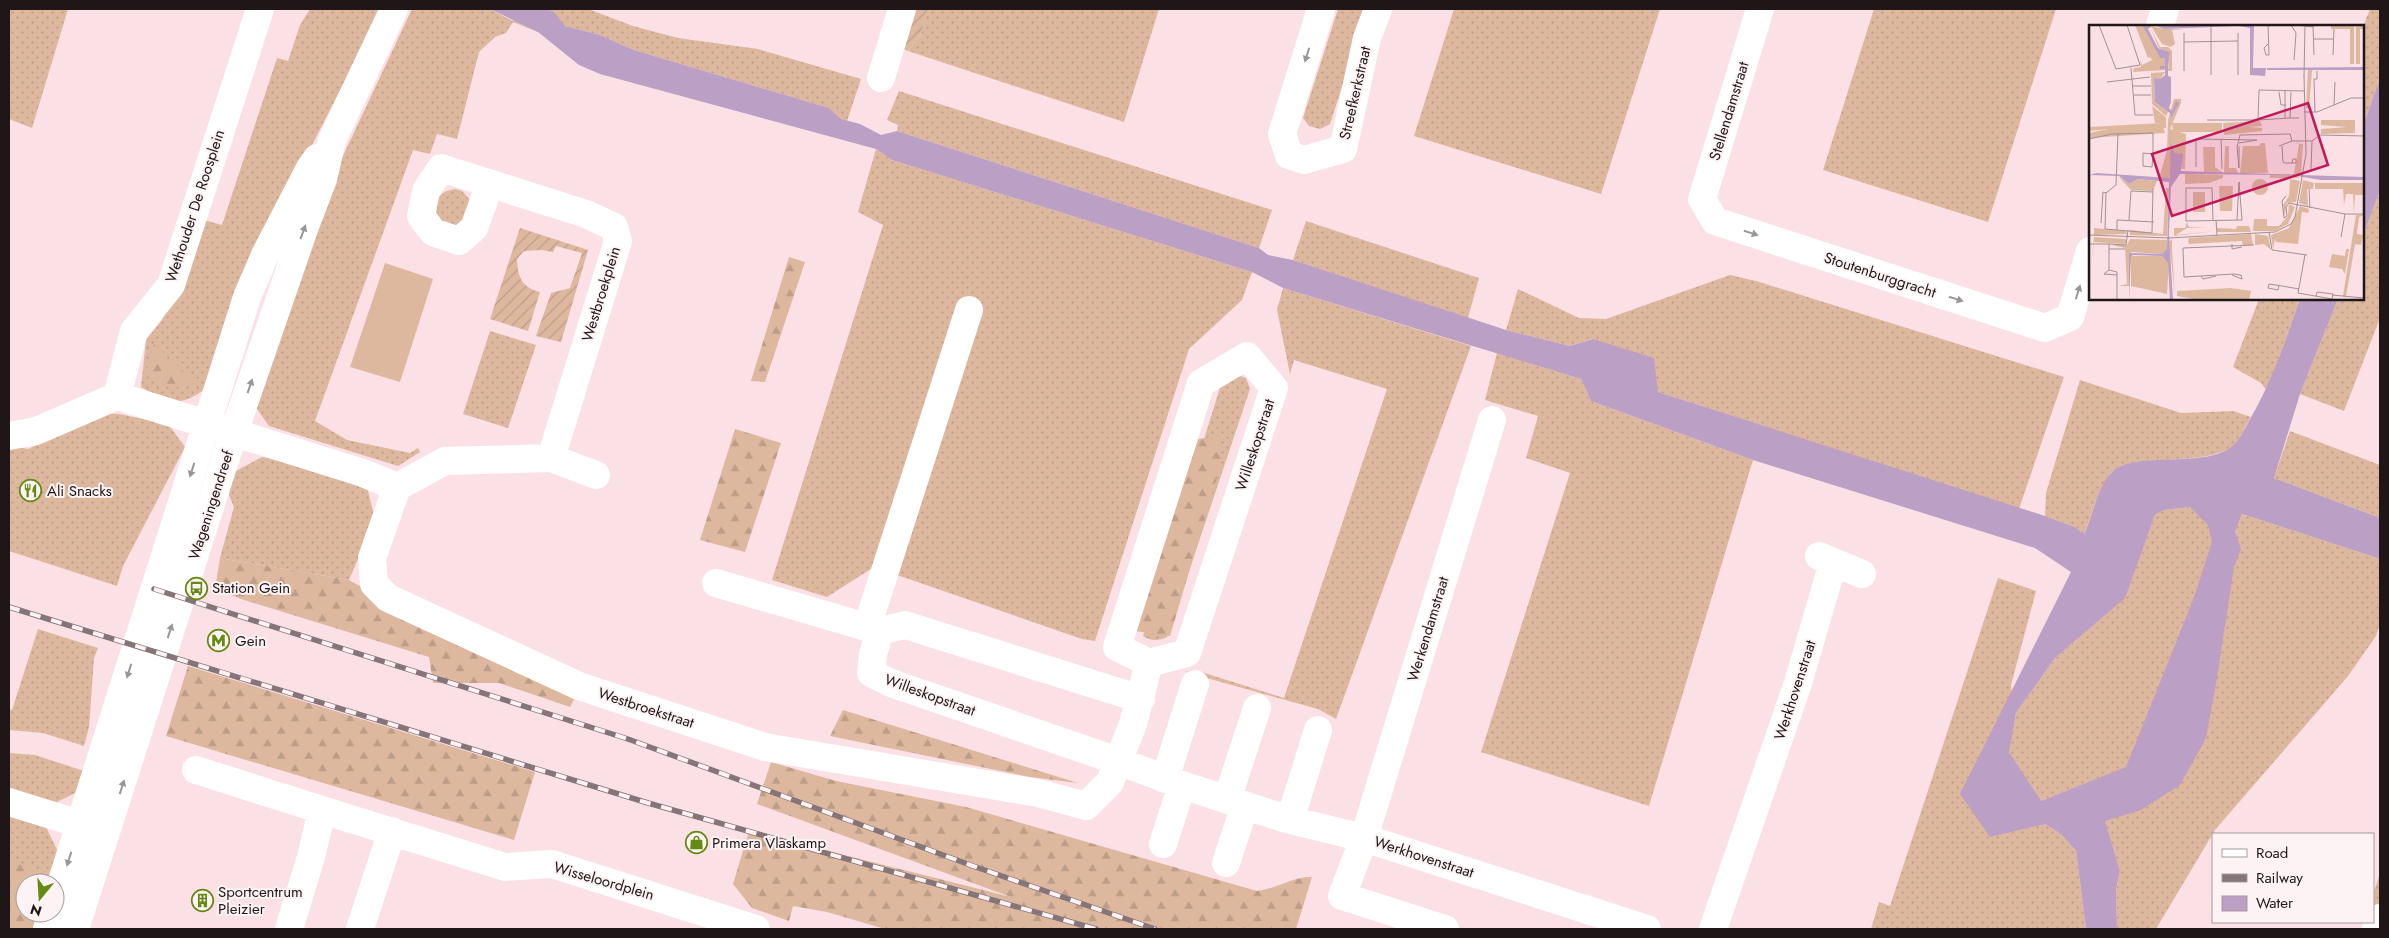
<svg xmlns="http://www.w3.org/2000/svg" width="2389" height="938" font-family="Jost,sans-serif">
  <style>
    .grass { fill: url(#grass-dots) }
    .forest { fill: url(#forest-firs) }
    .garden { fill: url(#garden-furrows) }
    .pitch { fill: #ddb89f }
    .water { fill: #bc9fc4; fill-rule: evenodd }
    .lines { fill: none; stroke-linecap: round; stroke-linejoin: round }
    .minor { stroke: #fff; stroke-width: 28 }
    .rail-casing { stroke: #867578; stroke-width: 5.5 }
    .rail { stroke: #fdf3f4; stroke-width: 4; stroke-dasharray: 11; stroke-linecap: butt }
    .oneway { fill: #9a9697 }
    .labels { text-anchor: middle; stroke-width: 4; stroke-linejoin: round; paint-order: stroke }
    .street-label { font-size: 15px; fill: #1f1618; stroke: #fdf3f4 }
    .poi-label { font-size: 15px; fill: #1f1618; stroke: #fdf3f4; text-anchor: start }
    .inset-road { fill: none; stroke: #a39093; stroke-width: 1 }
    .view { fill: #c2185b; fill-opacity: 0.15; stroke: #c2185b; stroke-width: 2.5 }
    .inset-edge { fill: none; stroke: #1f1618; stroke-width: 2.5 }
  </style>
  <defs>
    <pattern id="grass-dots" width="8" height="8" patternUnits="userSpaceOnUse" patternTransform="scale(1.25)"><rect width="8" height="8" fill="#ddb89f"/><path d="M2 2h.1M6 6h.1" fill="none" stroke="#bd9d88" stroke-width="1.8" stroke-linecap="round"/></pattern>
    <pattern id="forest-firs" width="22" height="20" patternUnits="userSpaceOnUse" patternTransform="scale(1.25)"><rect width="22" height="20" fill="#ddb89f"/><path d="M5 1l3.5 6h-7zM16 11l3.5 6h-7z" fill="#bd9d88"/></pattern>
    <pattern id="garden-furrows" width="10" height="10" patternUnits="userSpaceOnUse" patternTransform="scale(1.25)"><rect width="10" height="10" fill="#ddb89f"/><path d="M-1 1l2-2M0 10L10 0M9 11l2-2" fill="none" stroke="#bd9d88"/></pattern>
  </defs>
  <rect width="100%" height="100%" fill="#fbe1e5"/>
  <path class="grass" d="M 9,9 L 68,9 L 32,128 L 9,119 Z
    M 310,9 L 382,9 L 264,238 L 208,387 C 179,408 171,404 141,387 L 146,340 L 162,320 L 204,220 L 222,225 L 277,58 L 288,61 L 300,25 Z
    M 412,9 L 490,9 L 513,21 L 523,9 L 588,9 L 633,26 L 678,38 L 758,49 L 861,79 L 847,121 L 841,119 L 829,108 L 634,50 L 600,35 L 565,26 L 538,32 L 513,22 L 506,33 L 495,37 L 479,52 L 457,139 L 437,134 L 430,154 L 413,150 L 315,421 L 347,440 L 410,453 L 418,448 L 420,452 L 398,466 L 269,426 L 252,402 L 326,192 Z
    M 928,9 L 1159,9 L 1124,122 L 908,51 L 921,34 Z
    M 1338,9 L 1367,9 L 1330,124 L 1320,129 L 1309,126 L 1303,118 Z
    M 1454,9 L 1660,9 L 1601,194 L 1414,136 Z
    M 1874,9 L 2056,9 L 1988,222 L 1823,170 Z
    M 2370,9 L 2380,9 L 2380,78 L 2363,126 L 2363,27 Z
    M 899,91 L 1272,210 L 1259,248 L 897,131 L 898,125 L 887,120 Z
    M 876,149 L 892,160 L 1252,272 L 1242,300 L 1189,349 L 1095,641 L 1082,639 L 874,567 L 827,597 L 772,580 L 883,225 L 858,212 Z
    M 456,189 L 462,191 L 471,201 L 464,225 L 447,228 L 434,213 C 437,198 439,191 456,189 Z
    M 2380,190 L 2380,318 L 2344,411 L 2300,394 L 2338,299 L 2363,299 L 2363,236 Z
    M 1306,221 L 1479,278 L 1468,318 L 1293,260 Z
    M 1730,275 L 1756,281 L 2064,377 L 2019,509 L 1658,392 L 1593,339 L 1570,346 L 1506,330 L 1518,289 L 1579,318 L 1606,319 Z
    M 1283,288 L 1471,346 L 1336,719 L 1318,709 L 1185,672 L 1195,670 L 1284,698 L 1387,389 L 1294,360 L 1290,374 L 1277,310 Z
    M 2259,299 L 2300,299 L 2267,391 L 2261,383 L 2233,367 Z
    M 490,331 L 536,345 L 508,428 L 463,414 Z
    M 1497,353 L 1581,379 L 1591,401 L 1753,460 L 1649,806 L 1481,752 L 1570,473 L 1526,458 L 1538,416 L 1485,400 Z
    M 1235,374 L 1246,378 L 1250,389 L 1167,637 C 1159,641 1151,641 1143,636 L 1223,378 Z
    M 2080,380 L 2181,413 L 2233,411 L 2251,417 C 2246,426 2240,439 2232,446 C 2206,468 2128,451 2110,474 C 2097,490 2092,515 2084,534 L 2075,527 L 2045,516 L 2046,493 Z
    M 104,413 L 119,414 L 168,424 L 185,447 L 123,566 L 117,586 L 9,551 L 9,445 L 28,449 Z
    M 2290,431 L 2380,465 L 2380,518 L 2274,478 Z
    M 262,457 L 313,466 L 367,487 L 375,519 L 349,580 L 220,558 L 234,507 L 227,490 L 234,472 Z
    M 2190,507 L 2235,532 L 2242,514 L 2380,559 L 2380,623 L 2376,636 L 2348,676 L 2215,830 L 2156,929 L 2117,929 L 2116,891 L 2120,871 L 2092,781 L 2041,801 L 2045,824 L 2062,835 L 2076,851 L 2086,929 L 1871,929 L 1879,902 L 1890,906 L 1998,578 L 2036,591 L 2011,685 L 2014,724 L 2016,713 L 2055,658 L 2124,598 L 2155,515 L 2164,510 Z
    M 38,629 L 98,648 L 94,658 L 89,727 L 84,746 L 43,733 L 9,730 L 9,709 L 12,710 Z
    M 9,753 L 35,755 L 87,772 L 83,789 L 51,805 L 9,791 Z
    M 9,815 L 46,827 L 60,856 L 53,875 L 9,861 Z
    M 2380,874 L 2380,916 L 2373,908 L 2373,894 Z"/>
  <path class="forest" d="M 789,257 L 805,262 L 765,382 L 751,381 Z
    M 154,344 L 195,383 L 171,389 L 146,374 Z
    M 735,429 L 781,443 L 745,552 L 700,540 Z
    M 1219,436 L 1222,461 L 1170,636 L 1135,631 L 1198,439 Z
    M 220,558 L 349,580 L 491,658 L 575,697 L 570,707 L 499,683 L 433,683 L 429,657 L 244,600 L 215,589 Z
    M 188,666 L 535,772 L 514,840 L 166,736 Z
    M 843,710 L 1078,783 L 1030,777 L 830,736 Z
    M 771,762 L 836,781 L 966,807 L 1257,891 C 1277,889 1293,876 1312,877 L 1296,929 L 885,929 L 827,912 L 793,906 L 789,921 L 752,908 L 733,884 L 749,831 L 1011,897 L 757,804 Z
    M 10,860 L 53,875 L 50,883 L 25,883 L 25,913 L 39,913 L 33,929 L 9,929 Z"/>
  <path class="garden" d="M 911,9 L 928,9 L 921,34 L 908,51 L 898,47 Z
    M 520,228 L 588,250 L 561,342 L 536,336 L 551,293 L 570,288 L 582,253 L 556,246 L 553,252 L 542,250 L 524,251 L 517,259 C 518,277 521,287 540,292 L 528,331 L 490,319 Z"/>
  <path class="pitch" d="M 385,263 L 433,279 L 400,382 L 350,367 Z"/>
  <path class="water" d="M 490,9 L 545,9 L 554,12 L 565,26 L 600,35 L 634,50 L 829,108 L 841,119 L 860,124 L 881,135 L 897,131 L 1259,248 L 1268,255 L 1293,260 L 1506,330 L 1570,346 L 1593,339 L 1654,358 L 1658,392 L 2045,516 L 2075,527 L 2084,534 C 2093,516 2097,486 2112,472 C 2135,450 2207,469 2232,446 C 2239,440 2245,429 2249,421 C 2272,382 2285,341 2300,299 L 2338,299 L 2300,394 L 2274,478 L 2380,518 L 2380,559 L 2242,514 L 2235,532 L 2241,549 L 2234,567 L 2216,684 L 2206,738 L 2180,785 L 2141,810 L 2105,821 L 2120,871 L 2116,890 L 2117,929 L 2086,929 L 2076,851 L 2062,835 L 2045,824 L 1990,837 L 1960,794 L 2071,572 L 2035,548 L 1753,460 L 1591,401 L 1581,379 L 1283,288 L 1252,272 L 892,160 L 876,149 L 600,74 L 579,65 L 538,32 ZM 2190,507 L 2208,525 L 2212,542 L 2193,600 L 2126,767 L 2041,801 L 2009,752 L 2016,713 L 2055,658 L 2125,598 L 2155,515 L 2164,510 Z
    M 2380,78 L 2380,190 L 2363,236 L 2363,126 Z"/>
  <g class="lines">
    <path class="minor" d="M 1321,9 L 1282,134 L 1289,155 L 1304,160 L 1343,149 L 1367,38 L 1378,9
      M 1760,9 L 1702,199 L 1715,221 L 2045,328 L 2070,317 L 2090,251
      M 2160,26 L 2165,9
      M 881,78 L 902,9
      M 490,184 L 474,228 L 459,241 L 433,232 L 421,216 L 426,191 L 441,168 L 586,214 L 614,227 L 618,241 L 551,458
      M 1247,356 L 1274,388 L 1187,653 L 1149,663 L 1117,647 L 1201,383 Z
      M 117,396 L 134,331 L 171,285 L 260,9
      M 9,436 L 36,431 L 117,396 L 363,473 L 397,487 L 445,461 L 551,458 L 596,475
      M 397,487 L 372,558 L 374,584 L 388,598 L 579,686 L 765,747 L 1038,793 L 1086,806 L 1110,782 L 1133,724 L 1149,663
      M 1819,556 L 1862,574
      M 716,583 L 880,631
      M 867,627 L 969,310
      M 1141,699 L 905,625 L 880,631 L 873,654 L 871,673 L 891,683 L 1118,761 L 1182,785 L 1290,820 L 1364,838 L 1647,929
      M 196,770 L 322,810 L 311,857 L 289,929
      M 1165,779 L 1195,684
      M 1227,800 L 1257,708
      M 9,802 L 96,829
      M 322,810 L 505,867 L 552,864 L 756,929
      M 1290,820 L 1318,730
      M 1163,844 L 1182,785
      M 1226,863 L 1245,805
      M 55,903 L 247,297 L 265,255 L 310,168 L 317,158
      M 47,929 L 52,913
      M 75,929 L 234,432 L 304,229 L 323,179 L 332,140 L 394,9
      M 360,929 L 392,831
      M 1445,929 L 1342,896 L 1364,838 L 1492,420
      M 1713,929 L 1798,683 L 1833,563
      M 2376,929 L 2380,918"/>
    <defs>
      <path id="rail" d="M 154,589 L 628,739 L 973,866 L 1155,929
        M 9,607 L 648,803 L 1096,929"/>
    </defs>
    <use href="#rail" class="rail-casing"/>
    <use href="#rail" class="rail"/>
  </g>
  <defs><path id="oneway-solid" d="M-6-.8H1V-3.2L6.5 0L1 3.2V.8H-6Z" transform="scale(1.25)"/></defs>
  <g class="oneway">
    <use href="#oneway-solid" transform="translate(1307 55) rotate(107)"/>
    <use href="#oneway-solid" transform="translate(303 232) rotate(-70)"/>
    <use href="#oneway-solid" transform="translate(1751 233) rotate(18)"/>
    <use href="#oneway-solid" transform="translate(2078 292) rotate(-73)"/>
    <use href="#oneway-solid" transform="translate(1956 299) rotate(18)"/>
    <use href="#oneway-solid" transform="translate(250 386) rotate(-71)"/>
    <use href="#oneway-solid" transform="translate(192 470) rotate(108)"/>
    <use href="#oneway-solid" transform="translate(170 631) rotate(-72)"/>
    <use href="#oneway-solid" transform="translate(129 671) rotate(107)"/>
    <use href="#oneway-solid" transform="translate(122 787) rotate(-72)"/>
    <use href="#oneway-solid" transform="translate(69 859) rotate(108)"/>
  </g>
  <defs>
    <symbol id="restaurant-ring" viewBox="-11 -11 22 22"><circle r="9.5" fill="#fdf3f4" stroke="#658a13" stroke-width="1.5"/><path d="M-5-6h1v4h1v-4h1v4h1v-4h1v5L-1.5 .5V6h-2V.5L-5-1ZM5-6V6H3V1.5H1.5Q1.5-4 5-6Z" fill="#658a13"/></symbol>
    <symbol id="bus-ring" viewBox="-11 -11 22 22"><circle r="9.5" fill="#fdf3f4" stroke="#658a13" stroke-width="1.5"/><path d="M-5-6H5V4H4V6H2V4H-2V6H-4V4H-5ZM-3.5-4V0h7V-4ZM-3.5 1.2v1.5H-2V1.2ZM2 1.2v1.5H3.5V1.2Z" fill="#658a13"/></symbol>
    <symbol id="metro-ring" viewBox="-11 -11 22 22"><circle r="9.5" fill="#fdf3f4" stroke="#658a13" stroke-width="1.5"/><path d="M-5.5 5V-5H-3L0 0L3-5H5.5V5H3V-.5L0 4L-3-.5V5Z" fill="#658a13"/></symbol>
    <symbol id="shop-ring" viewBox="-11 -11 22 22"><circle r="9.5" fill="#fdf3f4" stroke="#658a13" stroke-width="1.5"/><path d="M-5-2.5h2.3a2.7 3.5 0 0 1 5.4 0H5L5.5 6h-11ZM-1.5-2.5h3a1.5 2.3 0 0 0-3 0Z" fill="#658a13"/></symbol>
    <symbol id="building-ring" viewBox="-11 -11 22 22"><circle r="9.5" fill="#fdf3f4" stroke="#658a13" stroke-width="1.5"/><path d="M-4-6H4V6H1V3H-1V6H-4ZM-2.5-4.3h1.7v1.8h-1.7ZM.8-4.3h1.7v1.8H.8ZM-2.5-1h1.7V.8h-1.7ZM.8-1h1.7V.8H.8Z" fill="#658a13"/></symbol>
  </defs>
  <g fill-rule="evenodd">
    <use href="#restaurant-ring" x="18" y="478" width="25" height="25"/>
    <use href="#bus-ring" x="184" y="576" width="25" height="25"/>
    <use href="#metro-ring" x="206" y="628" width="25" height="25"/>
    <use href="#shop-ring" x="684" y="830" width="25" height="25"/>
    <use href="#building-ring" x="190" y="888" width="25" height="25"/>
  </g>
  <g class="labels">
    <g class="street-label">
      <text transform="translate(1355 93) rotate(-77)" y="5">Streefkerkstraat</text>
      <text transform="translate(1729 111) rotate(-73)" y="5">Stellendamstraat</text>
      <text transform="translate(195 206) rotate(-72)" y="5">Wethouder De Roosplein</text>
      <text transform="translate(1880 275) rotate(18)" y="5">Stoutenburggracht</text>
      <text transform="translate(601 294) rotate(-73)" y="5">Westbroekplein</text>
      <text transform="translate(1255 445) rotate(-72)" y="5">Willeskopstraat</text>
      <text transform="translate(211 505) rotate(-72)" y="5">Wageningendreef</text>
      <text transform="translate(1428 629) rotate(-73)" y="5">Werkendamstraat</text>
      <text transform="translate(1795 690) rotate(-72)" y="5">Werkhovenstraat</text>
      <text transform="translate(930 695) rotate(20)" y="5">Willeskopstraat</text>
      <text transform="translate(646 708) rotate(18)" y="5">Westbroekstraat</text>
      <text transform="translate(1424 857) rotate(18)" y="5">Werkhovenstraat</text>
      <text transform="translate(604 881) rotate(16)" y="5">Wisseloordplein</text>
    </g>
    <g class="poi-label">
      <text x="47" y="496">Ali Snacks</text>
      <text x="212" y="593">Station Gein</text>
      <text x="235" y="646">Gein</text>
      <text x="712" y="848">Primera Vlaskamp</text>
      <text x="218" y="897">Sportcentrum<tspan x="218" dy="17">Pleizier</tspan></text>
    </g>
  </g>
  <g transform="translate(2089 25)">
    <rect width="275" height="275" fill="#fbe1e5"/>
    <path d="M 46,0 L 53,0 L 71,32 L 76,33 L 76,41 L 71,41 L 76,45 L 44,47 L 45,43 L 52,42 L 51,35 L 53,40 L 63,35 L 66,39 L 61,32 L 59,33 ZM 242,0 L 265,0 L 265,39 L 261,39 L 261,4 L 242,4 ZM 267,0 L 275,0 L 275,4 L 271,4 L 271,39 L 267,39 ZM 62,1 L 75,4 L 94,4 L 83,5 L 86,19 L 82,22 L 73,19 ZM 61,2 L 71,22 L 79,22 L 83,26 L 83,46 L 79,46 L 81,27 L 70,23 ZM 76,47 L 71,54 L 65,53 L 66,77 L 79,87 L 77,91 L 63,79 L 62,48 ZM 85,74 L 92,74 L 92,78 L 81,104 L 97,109 L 96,144 L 93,144 L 92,136 L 86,152 L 70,154 L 78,125 L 79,95 ZM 63,81 L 77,92 L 77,103 L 73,103 L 73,98 L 66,98 ZM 172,118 L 176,118 L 179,148 L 151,148 L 154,121 L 170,121 ZM 203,118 L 214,119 L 212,149 L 206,149 L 210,153 L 181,153 L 181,150 L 205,149 L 210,119 ZM 136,121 L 147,121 L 140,121 L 140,143 L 147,143 L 149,148 L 135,148 ZM 114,122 L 126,122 L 126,142 L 134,148 L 115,147 ZM 96,149 L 134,150 L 134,153 L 120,158 L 96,159 ZM 29,151 L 40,159 L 49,154 L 68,156 L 67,159 L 63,166 L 42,165 ZM 201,154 L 211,156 L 207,177 L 198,178 L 195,192 L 194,180 L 200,171 ZM163 162a8 8 0 1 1 16 0a8 8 0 1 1-16 0ZM 214,155 L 225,158 L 224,164 L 218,164 L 219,181 L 210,178 ZM 226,158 L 275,158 L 275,170 L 266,170 L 265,188 L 264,169 L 257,169 L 255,180 L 254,164 L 226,164 ZM 130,161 L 144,161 L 143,186 L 131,186 ZM 77,163 L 80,163 L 78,211 L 41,210 L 41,205 L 74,209 ZM 104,167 L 116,167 L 116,187 L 104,187 ZM 200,179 L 206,182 L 199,199 L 186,206 L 164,206 L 165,194 L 178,194 L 178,201 L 190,201 L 199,191 ZM 211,181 L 220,184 L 219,188 L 213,187 L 209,219 L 187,217 L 186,214 L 184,224 L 182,210 L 200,203 ZM 267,190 L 275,190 L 270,192 L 268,209 L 274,210 L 272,220 L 266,219 L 257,272 L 254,271 ZM 98,197 L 100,202 L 118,202 L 98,203 L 87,210 L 127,206 L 85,211 L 85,203 L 96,203 ZM 5,199 L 5,203 L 37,206 L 38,209 L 5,210 ZM 148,201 L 160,201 L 162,207 L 128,207 L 128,203 L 147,204 ZM 162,209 L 164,220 L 154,220 L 153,216 L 100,219 L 100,216 L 98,220 L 100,213 ZM 166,209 L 179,211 L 182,225 L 175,219 L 166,220 ZM 5,212 L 36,214 L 38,216 L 36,219 L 5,217 L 2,242 ZM 41,214 L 78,215 L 78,225 L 73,229 L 42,227 L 40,261 L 30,261 L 38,259 L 36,223 L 23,220 L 38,220 ZM 83,215 L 83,225 L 86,270 L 80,216 ZM 257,224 L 260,224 L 256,249 L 253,244 L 240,242 L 243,229 L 256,231 ZM 42,231 L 73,231 L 80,238 L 78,269 L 42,261 ZM 142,263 L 162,266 L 160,275 L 111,275 L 88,271 L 88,266 Z" fill="#ddb89f"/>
    <path d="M 219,45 L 223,45 L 220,83 L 217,83 ZM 232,95 L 266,95 L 266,108 L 232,109 L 232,104 L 258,102 L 232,100 ZM 171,96 L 173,101 L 160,102 L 173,103 L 173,106 L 135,110 L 134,98 ZM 73,98 L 76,108 L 0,113 L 0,108 L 19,104 L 0,106 L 0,102 ZM 83,98 L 133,98 L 133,107 L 84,107 Z" fill="#ddb89f"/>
    <path d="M 53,0 L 64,0 L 59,4 L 69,23 L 81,27 L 79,42 L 79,51 L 82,52 L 82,77 L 80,83 L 83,86 L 87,76 L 90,78 L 82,93 L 82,118 L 85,128 L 94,129 L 92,146 L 275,152 L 275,155 L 232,155 L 202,150 L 91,149 L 82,162 L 80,210 L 84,275 L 81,275 L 79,238 L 73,231 L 45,230 L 42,231 L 40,275 L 40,228 L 73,229 L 78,224 L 80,157 L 49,154 L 40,159 L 30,151 L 0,150 L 8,148 L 81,153 L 82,89 L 66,77 L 65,53 L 71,54 L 76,50 L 76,44 L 71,44 L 71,41 L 76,41 L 76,33 L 71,33 ZM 65,0 L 121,1 L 148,1 L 75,4 ZM 165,0 L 164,43 L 177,43 L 176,51 L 161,50 L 161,3 L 150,1 ZM 275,42 L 275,45 L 178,45 L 178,43 Z" fill="#bc9fc4"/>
    <path class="inset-road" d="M 10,0 L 27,44 L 51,40 L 38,0M 122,0 L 122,50M 179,0 L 180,30 L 177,30 L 175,23 L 179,19M 202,0 L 207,8 L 205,35M 208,0 L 224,2M 224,0 L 225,30M 149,8 L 149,50M 225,14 L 244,14M 95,17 L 149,16M 244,30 L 245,4M 42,43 L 46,90 L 64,90M 95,46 L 95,8M 215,52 L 216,0M 18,57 L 61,52M 44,61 L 62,61M 190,67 L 192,80 L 197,80M 202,67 L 201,93 L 210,93M 45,70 L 62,70M 245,80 L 246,57M 215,87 L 228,87 L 262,73 L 275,73M 226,87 L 225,54 L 228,54 L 228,46M 196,93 L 196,66M 118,95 L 169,95 L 170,65 L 216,66M 169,95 L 201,93M 29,109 L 27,160 L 17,168 L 16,204 L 63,208 L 64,163M 0,114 L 23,109 L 64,108 L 64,129 L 63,142 L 54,141 L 54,128 L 64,129M 132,114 L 133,144M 150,121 L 150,143M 190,121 L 203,116 L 223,116 L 231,110 L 275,111M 193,121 L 194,137 L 196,138 L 207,138 L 207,134 L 204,134 L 203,138M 107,142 L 107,114 L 168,115 L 150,118M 150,143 L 148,122 L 151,110 L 201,109 L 203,116M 222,145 L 223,116M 220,164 L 221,183M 195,193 L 198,191 L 197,182 L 200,178 L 256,189 L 275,189M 195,193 L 193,176 L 197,171M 40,195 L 42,166 L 64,167M 124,195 L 123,163 L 97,163 L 97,196 L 153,195 L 150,157M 127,195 L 128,210M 148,195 L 150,157M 12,198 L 14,167 L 17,168M 28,205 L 28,195 L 65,197M 180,207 L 183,225 L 218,230M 0,210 L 81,213M 252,212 L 256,189M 80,213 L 186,207 L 202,199 L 206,192 L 217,129 L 215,51M 1,219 L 20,219M 143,219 L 143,224 L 153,222M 20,224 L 36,224M 216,230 L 209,268 L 243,274 L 244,269M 20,245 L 15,249 L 28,250M 143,250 L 153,254 L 152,250 L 145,249 L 95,252 L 94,223 L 165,220M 112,251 L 114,254 L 127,251M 190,260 L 189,265 L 179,263 L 180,259 L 193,261 L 210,264M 243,270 L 275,273M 227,271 L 228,267 L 244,269M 28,275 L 28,247 L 20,245 L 20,219 L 37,220 L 39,205"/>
    <path class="view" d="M 219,78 L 239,140 L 83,191 L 63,129 Z"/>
    <rect width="275" height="275" class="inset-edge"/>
  </g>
  <rect width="2389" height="938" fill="none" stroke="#1f1618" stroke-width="20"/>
  <rect x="2212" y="833" width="162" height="90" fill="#fdf3f4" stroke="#a49b9c"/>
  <rect x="2222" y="849" width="25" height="8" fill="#ffffff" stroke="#a49b9c"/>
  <text x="2256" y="858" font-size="15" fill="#1f1618">Road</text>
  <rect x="2222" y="874" width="25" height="8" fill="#867578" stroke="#a49b9c"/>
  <text x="2256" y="883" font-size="15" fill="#1f1618">Railway</text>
  <rect x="2222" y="896" width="25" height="15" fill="#bc9fc4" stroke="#a49b9c"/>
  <text x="2256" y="908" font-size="15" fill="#1f1618">Water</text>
  <g transform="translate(40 898) rotate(198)"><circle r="24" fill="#fdf3f4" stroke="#a49b9c"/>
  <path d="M0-4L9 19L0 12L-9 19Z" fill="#658a13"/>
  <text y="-8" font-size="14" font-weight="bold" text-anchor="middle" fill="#1f1618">N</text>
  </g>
</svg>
